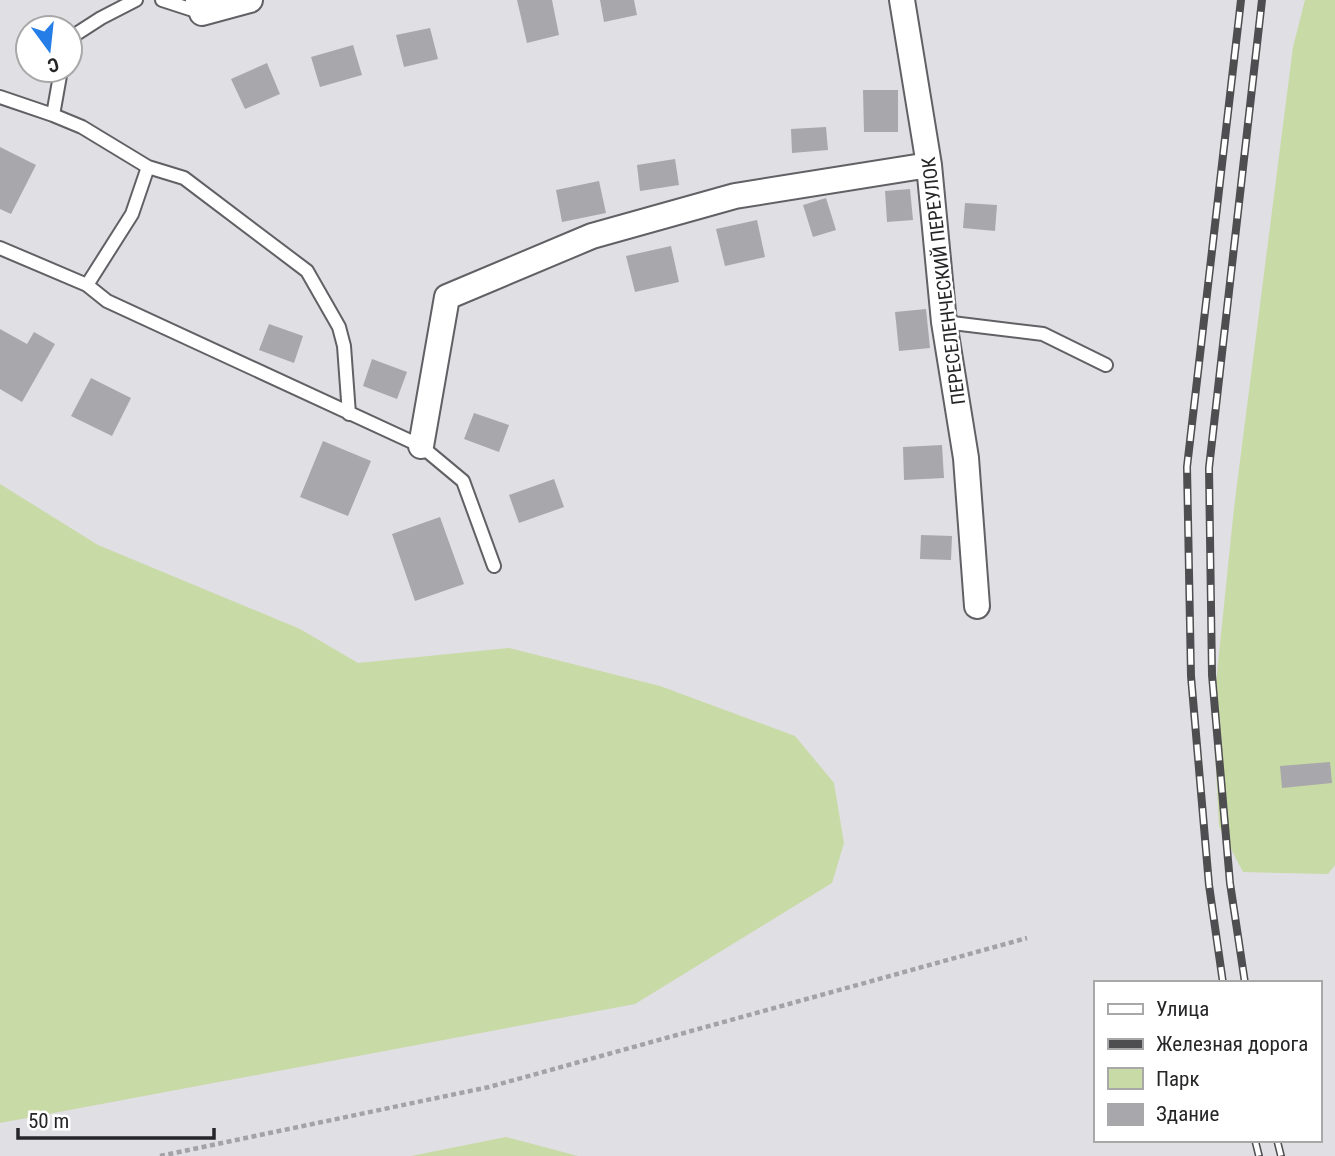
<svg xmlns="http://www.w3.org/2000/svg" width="1335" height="1156" font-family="'Roboto Condensed',sans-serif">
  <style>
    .green { fill: #c8daa5 }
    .building { fill: #a8a7ab }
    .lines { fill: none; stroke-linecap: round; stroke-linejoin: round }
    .service-casing { stroke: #616064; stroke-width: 16 }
    .minor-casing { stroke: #616064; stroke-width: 28 }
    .path { stroke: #a3a2a6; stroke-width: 4.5; stroke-dasharray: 5 3.5; stroke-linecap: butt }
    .service { stroke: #fff; stroke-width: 12 }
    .minor { stroke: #fff; stroke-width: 24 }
    .rail-casing { stroke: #4e4d4f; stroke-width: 8 }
    .rail { stroke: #fff; stroke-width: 5; stroke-dasharray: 16; stroke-linecap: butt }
    .labels { text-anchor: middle; stroke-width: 5; stroke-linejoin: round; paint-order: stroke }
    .street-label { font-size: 19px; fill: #262527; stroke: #fff }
  </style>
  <rect width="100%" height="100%" fill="#e0dfe4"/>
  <path class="green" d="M 1305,0 L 1335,0 L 1335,865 L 1328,874 L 1243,872 L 1219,826 L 1213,712 L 1234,508 L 1293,47 Z
    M 0,484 L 98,545 L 300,629 L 358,663 L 509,648 L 660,686 L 795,736 L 834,783 L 844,843 L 832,883 L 635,1004 L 0,1123 Z
    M 506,1137 L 578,1156 L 411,1156 Z"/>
  <path class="building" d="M 517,0 L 552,0 L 559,35 L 527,43 Z
    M 600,0 L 634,0 L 637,15 L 604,22 Z
    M 430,28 L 438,59 L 404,67 L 396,35 Z
    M 353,45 L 362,75 L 320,87 L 311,57 Z
    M 267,63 L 280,94 L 245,109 L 231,79 Z
    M 863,90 L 898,90 L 898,132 L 864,132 Z
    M 826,127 L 828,150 L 792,153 L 791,129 Z
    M 0,147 L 36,165 L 11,214 L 0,209 Z
    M 675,159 L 679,185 L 640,191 L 637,165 Z
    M 599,181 L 606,213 L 562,222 L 556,190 Z
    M 910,189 L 913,220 L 887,222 L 885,191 Z
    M 826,198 L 836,230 L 813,237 L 803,205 Z
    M 965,203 L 997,205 L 995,231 L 963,228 Z
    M 757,220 L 765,257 L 725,266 L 716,229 Z
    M 671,246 L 679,282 L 635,292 L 626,256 Z
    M 926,309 L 930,348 L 899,351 L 895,312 Z
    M 269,324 L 303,336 L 294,363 L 259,350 Z
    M 0,329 L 27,344 L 34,332 L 55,344 L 22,402 L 0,389 Z
    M 372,359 L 407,372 L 397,399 L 363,386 Z
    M 91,378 L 131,398 L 112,436 L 71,416 Z
    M 474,413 L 509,425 L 499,452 L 464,439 Z
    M 323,441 L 371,461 L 348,516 L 300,497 Z
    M 942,445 L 944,478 L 904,480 L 903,447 Z
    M 554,479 L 564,507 L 519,523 L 509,495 Z
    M 440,517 L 464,584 L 415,601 L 392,534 Z
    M 921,535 L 952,536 L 951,560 L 920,559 Z
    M 1330,762 L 1332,783 L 1282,788 L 1280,766 Z"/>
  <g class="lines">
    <defs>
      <path id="service" d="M 162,0 L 202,13
        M 70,38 L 101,18 L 136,0
        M 61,70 L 53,115 L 82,127 L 148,167 L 132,214 L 87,285
        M 0,97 L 53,115
        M 148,167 L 184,178 L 307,271 L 339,327 L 344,346 L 349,414
        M 0,248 L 87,285 L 107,301 L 421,446 L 463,481 L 494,566
        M 944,322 L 1043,334 L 1106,365"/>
      <path id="minor" d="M 198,0 L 202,13 L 250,0
        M 902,0 L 929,165 L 944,322 L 966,458 L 977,606
        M 421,446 L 447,297 L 592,236 L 735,196 L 929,165"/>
    </defs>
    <use href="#service" class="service-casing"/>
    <use href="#minor" class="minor-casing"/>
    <path class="path" d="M 160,1156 L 489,1087 L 1027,938"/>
    <use href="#service" class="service"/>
    <use href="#minor" class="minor"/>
    <defs>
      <path id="rail" d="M 1223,983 L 1209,885 L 1191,676 L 1187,467 L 1241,0
        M 1245,983 L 1230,883 L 1212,675 L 1209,468 L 1262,0
        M 1255,1140 L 1259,1156
        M 1277,1140 L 1281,1156"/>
    </defs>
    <use href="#rail" class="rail-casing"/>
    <use href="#rail" class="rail"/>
  </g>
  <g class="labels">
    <g class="street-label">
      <text transform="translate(943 281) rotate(-97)" y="7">ПЕРЕСЕЛЕНЧЕСКИЙ ПЕРЕУЛОК</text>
    </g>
  </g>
  <rect x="1094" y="981" width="228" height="161" fill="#ffffff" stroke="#a8a8a9" stroke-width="2"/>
  <rect x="1108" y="1004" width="35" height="10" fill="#ffffff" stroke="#a8a8a9" stroke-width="2"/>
  <text x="1156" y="1016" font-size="21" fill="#262527">Улица</text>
  <rect x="1108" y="1039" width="35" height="10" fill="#4e4d4f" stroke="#a8a8a9" stroke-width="2"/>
  <text x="1156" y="1051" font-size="21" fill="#262527">Железная дорога</text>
  <rect x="1108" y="1068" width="35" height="21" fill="#c8daa5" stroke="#a8a8a9" stroke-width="2"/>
  <text x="1156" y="1086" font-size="21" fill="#262527">Парк</text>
  <rect x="1108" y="1104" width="35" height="21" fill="#a8a7ab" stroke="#a8a8a9" stroke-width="2"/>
  <text x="1156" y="1121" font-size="21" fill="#262527">Здание</text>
  <g transform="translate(49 49) rotate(165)"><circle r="33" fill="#ffffff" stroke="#a8a8a9" stroke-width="2"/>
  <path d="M0-5L12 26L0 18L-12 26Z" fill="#257de7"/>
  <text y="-10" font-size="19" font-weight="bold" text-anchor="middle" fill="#262527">С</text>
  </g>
  <path d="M18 1128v10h196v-10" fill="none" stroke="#262527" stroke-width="3.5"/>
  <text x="28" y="1128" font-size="21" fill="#262527" stroke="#ffffff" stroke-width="5" paint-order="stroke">50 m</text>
</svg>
